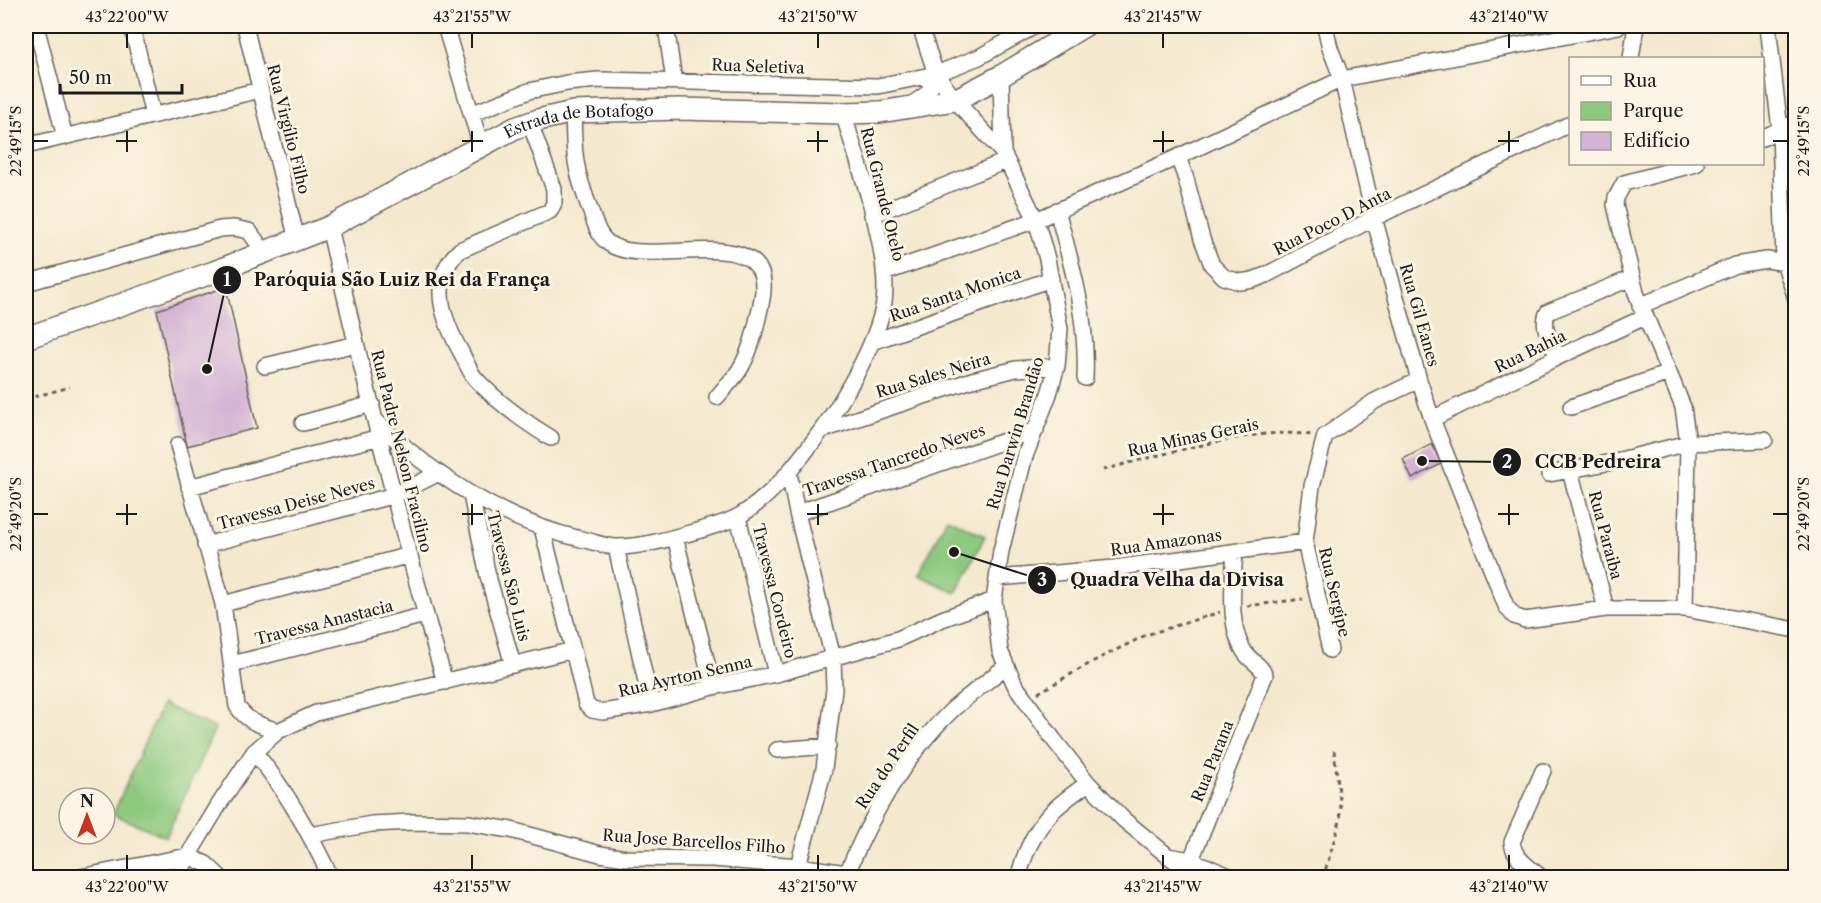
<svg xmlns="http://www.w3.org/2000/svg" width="1821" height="903" font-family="'Libre Caslon Text',serif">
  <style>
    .green { fill: #8dc97f; stroke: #54724e; stroke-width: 1.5 }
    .building { fill: #d4b2d5 }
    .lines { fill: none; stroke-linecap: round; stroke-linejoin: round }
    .street-casing { stroke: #68645b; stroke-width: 18 }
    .secondary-casing { stroke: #68645b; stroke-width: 24 }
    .path { stroke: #68645b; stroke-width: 3; stroke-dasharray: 4.5 4.5; stroke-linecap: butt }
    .street { stroke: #fff; stroke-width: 15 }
    .secondary { stroke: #fff; stroke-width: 21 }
    .ticks { fill: none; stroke: #1c1c1c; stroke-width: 2 }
    .labels { text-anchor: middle; stroke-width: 6; stroke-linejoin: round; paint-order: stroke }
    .street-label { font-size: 16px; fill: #1c1c1c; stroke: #fcf5e5 }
    .leader { fill: none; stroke: #1c1c1c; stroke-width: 2 }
    .callout-dot { fill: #1c1c1c; stroke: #fcf5e5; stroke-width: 2 }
    .mark-label { font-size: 18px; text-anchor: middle; font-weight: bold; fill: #fff }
    .callout-label { font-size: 18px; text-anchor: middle; font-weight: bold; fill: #1c1c1c; stroke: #fcf5e5; stroke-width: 6; stroke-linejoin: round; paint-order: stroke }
    .neatline { fill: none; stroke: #1c1c1c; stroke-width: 2 }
    .ticks-label { font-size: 15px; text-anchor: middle; fill: #1c1c1c }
  </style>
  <rect width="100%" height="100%" fill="#fcf5e5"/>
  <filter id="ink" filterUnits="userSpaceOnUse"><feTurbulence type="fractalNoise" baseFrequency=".0167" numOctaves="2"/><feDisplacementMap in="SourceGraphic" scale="12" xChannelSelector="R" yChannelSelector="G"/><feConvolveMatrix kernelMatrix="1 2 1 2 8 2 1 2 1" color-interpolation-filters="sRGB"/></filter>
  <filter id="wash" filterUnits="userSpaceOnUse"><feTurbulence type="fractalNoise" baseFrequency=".008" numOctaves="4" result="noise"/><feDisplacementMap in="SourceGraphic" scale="24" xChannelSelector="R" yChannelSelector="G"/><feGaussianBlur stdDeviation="1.35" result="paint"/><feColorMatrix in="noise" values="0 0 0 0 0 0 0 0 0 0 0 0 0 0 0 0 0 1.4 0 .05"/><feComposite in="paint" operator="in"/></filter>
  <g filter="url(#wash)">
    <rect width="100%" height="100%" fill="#f4e9cf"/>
    <path class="green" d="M 947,518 L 985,536 L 956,593 L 918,575 Z
      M 162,704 L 215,728 L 166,837 L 113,814 Z"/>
    <g id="blocks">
      <path class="building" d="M 226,287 L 257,428 L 187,446 L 157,310 Z
        M 1432,444 L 1441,464 L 1412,479 L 1403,459 Z"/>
    </g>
  </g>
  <g filter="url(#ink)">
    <use href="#blocks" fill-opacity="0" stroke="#68645b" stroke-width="1.5"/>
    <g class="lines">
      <defs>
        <path id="street" d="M 36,26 L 65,137
          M 132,26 L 153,116
          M 245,26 L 297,240
          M 445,26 L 481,146
          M 666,26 L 674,81
          M 920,26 L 936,74 L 955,100 L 1003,153
          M 1325,26 L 1330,48 L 1342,79 L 1374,218 L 1419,380 L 1432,419 L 1506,606 L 1514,616 L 1525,620 L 1606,609 L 1685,609 L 1796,630
          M 1768,26 L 1780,130 L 1784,262 L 1796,299
          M 1631,58 L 1636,26
          M 1001,76 L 1003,153 L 1036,220 L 1047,259 L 1060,329 L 1057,366 L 1049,394 L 1024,459 L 1001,551 L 994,600 L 1000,651 L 1015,685 L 1054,740 L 1088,783 L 1124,820 L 1168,856 L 1191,860 L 1234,878
          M 911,105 L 928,93 L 936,74
          M 573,112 C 574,130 573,149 577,167 C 580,183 586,199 592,215 C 595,224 599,236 607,242 C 643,274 782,212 761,304 C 756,327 752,349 740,369 C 734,379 724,388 717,397
          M 471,114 L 529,91 L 567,83 L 598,80 L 878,86 L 936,74 L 979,57 L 1035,26
          M 530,123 L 554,189 L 554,203 L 550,211 L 460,250 C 427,280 443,320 462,354 C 466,362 470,372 475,378 C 497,402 523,421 551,438
          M 1762,138 L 1796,122
          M 26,146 L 260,90
          M 1178,157 L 1186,179 L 1202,239 L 1212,265 L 1224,277 L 1240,282 L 1253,280 L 1266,275 L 1374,218 L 1570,124
          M 1057,210 C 1072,266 1088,319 1085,378
          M 872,215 L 1006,161
          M 329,227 C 364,380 401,532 445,682
          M 884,273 L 1036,220 L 1178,157 L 1342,79 L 1619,26
          M 26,283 L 220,229 L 234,228 L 249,231 L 265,253
          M 1640,306 L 1735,265 L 1767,260 L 1793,264
          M 872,342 L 1051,279
          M 1558,357 C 1552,344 1540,326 1548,312 L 1632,278
          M 265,366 L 356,344
          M 1571,407 L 1669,373
          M 1432,419 L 1558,357 L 1645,317
          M 376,421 C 433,476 503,521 581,539 C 592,541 605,547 617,547 C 643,547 672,538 697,531 C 710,527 727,523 739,516 C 771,497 793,468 815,439 C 840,407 878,342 884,302 C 891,252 858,163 843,113
          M 303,423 L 372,404
          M 823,430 L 972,380 L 1016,369 L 1057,366
          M 178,445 L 223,604 L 237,706 C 247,722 260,725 278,731
          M 1570,470 L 1606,609
          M 789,473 L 797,513 L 833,658 L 834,689 L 824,769 L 798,866
          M 1549,474 L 1612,462 L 1688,443 L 1765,440
          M 189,487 L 380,437
          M 471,495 L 488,576 L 513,665
          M 797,513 L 1036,430
          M 738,517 L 776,674
          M 542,528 L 573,650
          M 675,537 L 713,687
          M 205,545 L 395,495 L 439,473
          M 616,547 L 651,704
          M 997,578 L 1114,568 L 1305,542
          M 223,604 L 410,555
          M 1685,609 L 1688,443 L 1683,407 L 1636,293 L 1615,205 L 1616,198 L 1624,183 L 1696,164
          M 1330,650 L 1305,542 L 1312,486 L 1325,436 L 1375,401 L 1419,380
          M 232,664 L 425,615
          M 777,750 L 828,746
          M 254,752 C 286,789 310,833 331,878
          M 310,835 L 372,824 L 413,822 L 468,823 L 511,830 L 600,854 L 626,858 L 713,859 L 798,866 L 847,873 L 863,878
          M 1170,857 L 1196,878
          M 1191,860 L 1265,675 C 1261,665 1252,662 1246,654 C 1227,629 1233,581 1235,552
          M 75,878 L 188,856 L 206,864 L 221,878
          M 178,878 L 188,856 L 220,803 L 254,752 L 278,731 L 316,713 L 573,650 L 586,704 L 592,710 L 603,712 L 651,704 L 713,687 L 776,674 L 898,639 L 942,619 L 994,600
          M 845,878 C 869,819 905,754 952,710 C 969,695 988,681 1006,666
          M 1019,878 C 1022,856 1036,829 1051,813 C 1061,802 1076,792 1088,783
          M 1542,878 C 1529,867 1514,859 1512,842 L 1543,771"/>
        <g id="secondary">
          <path id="s1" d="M 26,338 L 214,272 L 329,227 L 515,128 L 538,120 L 573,112 L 679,109 L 843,113 L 880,112 L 955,100 L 1001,76 L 1084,26"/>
        </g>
      </defs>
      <use href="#street" class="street-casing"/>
      <use href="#secondary" class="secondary-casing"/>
      <path class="path" d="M 26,399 L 70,387
        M 1103,470 C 1139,460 1174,451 1211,443 C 1244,436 1277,430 1311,435
        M 1247,606 L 1303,599
        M 1038,693 L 1094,661 L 1146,635 L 1220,612
        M 1323,878 L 1340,821 L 1341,809 L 1334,750
        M 1481,878 L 1482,877"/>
      <use href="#street" class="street"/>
      <use href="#secondary" class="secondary"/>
    </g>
  </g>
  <path class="ticks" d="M 127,33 L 127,48M 472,33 L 472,48M 818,33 L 818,48M 1163,33 L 1163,48M 1509,33 L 1509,48M 127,131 L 127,152M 472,131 L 472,152M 818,131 L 818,152M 1163,131 L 1163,152M 1509,131 L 1509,152M 33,141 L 48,141M 116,141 L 137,141M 462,141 L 483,141M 807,141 L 828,141M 1153,141 L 1174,141M 1498,141 L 1519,141M 1773,141 L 1788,141M 127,504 L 127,525M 472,504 L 472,525M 818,504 L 818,525M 1163,504 L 1163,525M 1509,504 L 1509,525M 33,514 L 48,514M 116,514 L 137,514M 462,514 L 483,514M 807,514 L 828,514M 1153,514 L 1174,514M 1498,514 L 1519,514M 1773,514 L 1788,514M 127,855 L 127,870M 472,855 L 472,870M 818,855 L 818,870M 1163,855 L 1163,870M 1509,855 L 1509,870"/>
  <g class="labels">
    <g class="street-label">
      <text transform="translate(758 66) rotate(2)" y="6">Rua Seletiva</text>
      <text dy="6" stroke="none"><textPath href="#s1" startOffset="598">Estrada de Botafogo</textPath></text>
      <text transform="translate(289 129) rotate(76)" y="6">Rua Virgílio Filho</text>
      <text transform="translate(883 194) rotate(76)" y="6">Rua Grande Otelo</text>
      <text transform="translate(1332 221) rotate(-27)" y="6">Rua Poco D Anta</text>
      <text transform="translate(955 294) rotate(-19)" y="6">Rua Santa Monica</text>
      <text transform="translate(1420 315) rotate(74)" y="6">Rua Gil Eanes</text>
      <text transform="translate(1530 351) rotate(-26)" y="6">Rua Bahia</text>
      <text transform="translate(933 375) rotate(-17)" y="6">Rua Sales Neira</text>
      <text transform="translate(1015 433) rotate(-73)" y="6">Rua Darwin Brandão</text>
      <text transform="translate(1193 437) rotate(-12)" y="6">Rua Minas Gerais</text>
      <text transform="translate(402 451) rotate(76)" y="6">Rua Padre Nelson Fracilino</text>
      <text transform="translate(894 460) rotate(-19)" y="6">Travessa Tancredo Neves</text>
      <text transform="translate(296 503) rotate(-15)" y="6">Travessa Deise Neves</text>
      <text transform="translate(1606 535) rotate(75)" y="6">Rua Paraiba</text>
      <text transform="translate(1166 542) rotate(-8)" y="6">Rua Amazonas</text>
      <text transform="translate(509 576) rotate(76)" y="6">Travessa Sāo Luis</text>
      <text transform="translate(775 591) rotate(76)" y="6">Travessa Cordeiro</text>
      <text transform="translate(1335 592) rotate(77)" y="6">Rua Sergipe</text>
      <text transform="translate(324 622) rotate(-14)" y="6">Travessa Anastacia</text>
      <text transform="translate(685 676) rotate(-13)" y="6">Rua Ayrton Senna</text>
      <text transform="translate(1212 761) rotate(-68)" y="6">Rua Parana</text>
      <text transform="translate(887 766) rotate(-56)" y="6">Rua do Perfil</text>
      <text transform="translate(694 841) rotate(4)" y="6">Rua Jose Barcellos Filho</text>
    </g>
  </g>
  <path class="leader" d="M207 369L227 280M1422 461L1507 462M954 552L1042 580"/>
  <g class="callout-dot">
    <circle cx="207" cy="369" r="6"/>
    <circle cx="1422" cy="461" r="6"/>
    <circle cx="954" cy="552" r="6"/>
    <circle cx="227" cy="280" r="15"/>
    <circle cx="1507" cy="462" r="15"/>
    <circle cx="1042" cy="580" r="15"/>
  </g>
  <g class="mark-label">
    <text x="227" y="286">1</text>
    <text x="1507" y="468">2</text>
    <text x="1042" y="586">3</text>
  </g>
  <g class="callout-label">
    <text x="402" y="286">Paróquia São Luiz Rei da França</text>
    <text x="1598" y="468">CCB Pedreira</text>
    <text x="1177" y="586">Quadra Velha da Divisa</text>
  </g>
  <rect width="1821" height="903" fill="none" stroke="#fcf5e5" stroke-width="66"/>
  <rect x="1569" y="57" width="195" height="108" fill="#fcf5e5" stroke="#a29e95" stroke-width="1.5"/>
  <rect x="1581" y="76" width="30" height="9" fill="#ffffff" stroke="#a29e95" stroke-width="1.5"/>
  <text x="1623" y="87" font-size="18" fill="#1c1c1c">Rua</text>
  <rect x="1581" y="102" width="30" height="18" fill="#8dc97f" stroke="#a29e95" stroke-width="1.5"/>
  <text x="1623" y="117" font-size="18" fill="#1c1c1c">Parque</text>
  <rect x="1581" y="132" width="30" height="18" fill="#d4b2d5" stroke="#a29e95" stroke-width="1.5"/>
  <text x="1623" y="147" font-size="18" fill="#1c1c1c">Edifício</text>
  <g transform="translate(87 816)"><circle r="28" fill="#fcf5e5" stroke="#a29e95" stroke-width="1.5"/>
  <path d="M0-4.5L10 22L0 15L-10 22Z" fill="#c8321e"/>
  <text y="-9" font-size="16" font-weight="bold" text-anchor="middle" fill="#1c1c1c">N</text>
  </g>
  <path d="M60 84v9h122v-9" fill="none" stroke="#1c1c1c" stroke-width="3"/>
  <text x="69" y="84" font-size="18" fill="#1c1c1c" stroke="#fcf5e5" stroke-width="4.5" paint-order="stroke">50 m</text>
  <rect x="33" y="33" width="1755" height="837" class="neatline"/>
  <g class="ticks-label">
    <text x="127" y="22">43°22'00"W</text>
    <text x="472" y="22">43°21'55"W</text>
    <text x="818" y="22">43°21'50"W</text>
    <text x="1163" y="22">43°21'45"W</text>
    <text x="1509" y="22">43°21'40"W</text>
    <text transform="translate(16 141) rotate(-90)" y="5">22°49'15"S</text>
    <text transform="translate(1804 141) rotate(-90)" y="5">22°49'15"S</text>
    <text transform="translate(16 514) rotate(-90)" y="5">22°49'20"S</text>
    <text transform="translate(1804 514) rotate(-90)" y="5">22°49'20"S</text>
    <text x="127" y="892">43°22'00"W</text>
    <text x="472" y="892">43°21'55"W</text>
    <text x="818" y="892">43°21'50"W</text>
    <text x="1163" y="892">43°21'45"W</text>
    <text x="1509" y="892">43°21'40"W</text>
  </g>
</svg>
